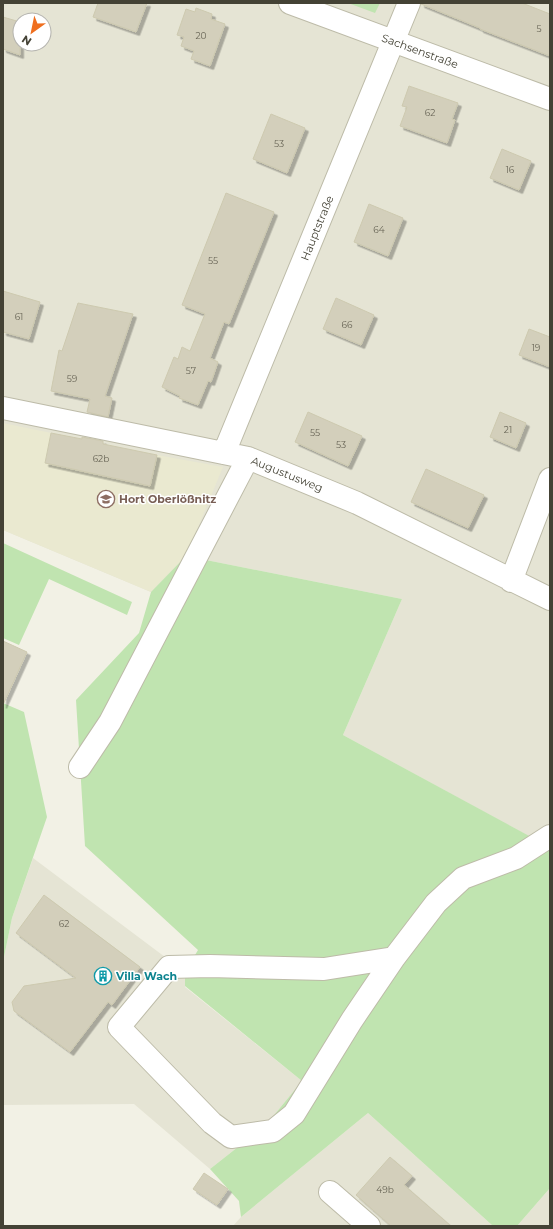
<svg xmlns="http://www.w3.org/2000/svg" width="553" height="1229" font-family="Montserrat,sans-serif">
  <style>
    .residential { fill: #e5e4d4; fill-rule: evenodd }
    .education { fill: #eae9d0 }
    .green { fill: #c0e4b0 }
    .building { fill: #d3cfbb; stroke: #cdc9af; filter: url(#shadow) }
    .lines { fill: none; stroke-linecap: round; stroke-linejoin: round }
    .minor-casing { stroke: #bdbba8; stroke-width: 24 }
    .minor { stroke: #fff; stroke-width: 22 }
    .labels { text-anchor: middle; stroke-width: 3; stroke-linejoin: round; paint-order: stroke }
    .number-label { font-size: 9px; fill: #686556 }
    .street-label { font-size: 11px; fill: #444235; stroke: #fff }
    .education-label { font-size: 11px; font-weight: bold; fill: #785e54; stroke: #fff; text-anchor: start }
    .culture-label { font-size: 11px; font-weight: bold; fill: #0d838f; stroke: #fff; text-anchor: start }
  </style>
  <defs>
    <filter id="shadow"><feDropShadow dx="3.5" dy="3.5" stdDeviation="0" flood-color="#0004"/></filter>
  </defs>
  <rect width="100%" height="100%" fill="#f2f1e5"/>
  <path class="residential" d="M 3,3 L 550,3 L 550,830 L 534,839 L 343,735 L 402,599 L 186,556 L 151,592 L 3,530 ZM 20,20 L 44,20 L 44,44 L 20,44 Z
    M 33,858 L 185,972 L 185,987 L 302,1081 L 266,1125 L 210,1169 L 134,1104 L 3,1105 L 3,962 L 12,918 Z
    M 368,1113 L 493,1226 L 233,1226 L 241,1217 Z
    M 550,1188 L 550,1226 L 517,1226 Z"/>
  <path class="education" d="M 3,423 L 157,455 L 223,467 L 186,556 L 151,592 L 3,530 Z"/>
  <path class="green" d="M 348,3 L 380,3 L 375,13 Z
    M 3,543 L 132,602 L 127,615 L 49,579 L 19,645 L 3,638 Z
    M 186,556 L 402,599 L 343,735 L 533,838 L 550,830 L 550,1188 L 517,1226 L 493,1226 L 368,1113 L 241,1217 L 239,1201 L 210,1169 L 266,1125 L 302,1081 L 185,986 L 185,972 L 198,950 L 85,846 L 76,700 L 139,633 L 151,592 Z
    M 3,703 L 24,712 L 47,817 L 12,918 L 3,962 Z"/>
  <path class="building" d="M 98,3 L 147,3 L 136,32 L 93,17 Z
    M 421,3 L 522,3 L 550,14 L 550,56 L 480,29 L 480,28 L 421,4 Z
    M 196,8 L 212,14 L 211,19 L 225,24 L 210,66 L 191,59 L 194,51 L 181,46 L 184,37 L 177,35 L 186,9 L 195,12 Z
    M 3,17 L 20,22 L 20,55 L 3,49 Z
    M 409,86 L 458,103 L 452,119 L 455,120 L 447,143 L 400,126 L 407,107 L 402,106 Z
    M 271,114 L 305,128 L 287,173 L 253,159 Z
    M 502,149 L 531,161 L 519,190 L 490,178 Z
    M 226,193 L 274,212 L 229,324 L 224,322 L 210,358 L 218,362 L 211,382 L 208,381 L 198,405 L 179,398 L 180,396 L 162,387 L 174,357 L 178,359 L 182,347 L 190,351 L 205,314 L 182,305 Z
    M 369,204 L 403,218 L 388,256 L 354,242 Z
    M 3,291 L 40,302 L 29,339 L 3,332 Z
    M 336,298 L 374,315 L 361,345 L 323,329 Z
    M 78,303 L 133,314 L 105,396 L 112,398 L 108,417 L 87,412 L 90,399 L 51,391 L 59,350 L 62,351 Z
    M 529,329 L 550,337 L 550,367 L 519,355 Z
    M 308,412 L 362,436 L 348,466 L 295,442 Z
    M 500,412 L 526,423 L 516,448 L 490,437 Z
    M 51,433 L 82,439 L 82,437 L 103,441 L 103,444 L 157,455 L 150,486 L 45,463 Z
    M 426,469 L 484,495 L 468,528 L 411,502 Z
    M 3,641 L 27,652 L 3,705 Z
    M 44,895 L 140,967 L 112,1005 L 108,1002 L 70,1052 L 14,1011 L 12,1002 L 24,986 L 76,978 L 16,933 Z
    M 390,1157 L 412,1176 L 404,1185 L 451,1226 L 391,1226 L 356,1195 Z
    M 204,1173 L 228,1189 L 217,1205 L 193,1189 Z"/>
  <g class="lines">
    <defs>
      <path id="minor" d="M 290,3 L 550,99
        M 3,408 L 248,458 L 357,503 L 550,599
        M 224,453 L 409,3
        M 511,581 L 550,479
        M 80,767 L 110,722 L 248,458
        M 394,958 L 324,969 L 210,966 L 169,967 L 119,1027 L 212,1123 L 231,1137 L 273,1131 L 294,1114 L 352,1020 L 394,958 L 436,903 L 463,878 L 516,858 L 550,836
        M 330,1192 L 369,1226"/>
    </defs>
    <use href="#minor" class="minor-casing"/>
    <use href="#minor" class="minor"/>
  </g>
  <defs>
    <symbol id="school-ring" viewBox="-11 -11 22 22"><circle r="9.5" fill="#fff" stroke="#8d6e63" stroke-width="1.5"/><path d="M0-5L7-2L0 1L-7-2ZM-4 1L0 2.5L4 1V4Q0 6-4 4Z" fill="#8d6e63"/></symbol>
    <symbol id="building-ring" viewBox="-11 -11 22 22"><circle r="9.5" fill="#fff" stroke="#0f9aa8" stroke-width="1.5"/><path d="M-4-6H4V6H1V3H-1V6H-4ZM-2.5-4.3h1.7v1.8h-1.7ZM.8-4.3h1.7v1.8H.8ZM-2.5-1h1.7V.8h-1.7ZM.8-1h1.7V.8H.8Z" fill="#0f9aa8"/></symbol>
  </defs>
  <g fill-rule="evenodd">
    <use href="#school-ring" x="96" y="489" width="20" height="20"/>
    <use href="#building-ring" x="93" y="966" width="20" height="20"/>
  </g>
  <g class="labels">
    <g class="number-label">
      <text x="539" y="32">5</text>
      <text x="201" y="39">20</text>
      <text x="430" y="116">62</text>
      <text x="279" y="147">53</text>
      <text x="510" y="173">16</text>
      <text x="379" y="233">64</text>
      <text x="213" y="264">55</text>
      <text x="19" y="320">61</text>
      <text x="347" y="328">66</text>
      <text x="536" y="351">19</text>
      <text x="191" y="374">57</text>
      <text x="72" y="382">59</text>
      <text x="508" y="433">21</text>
      <text x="315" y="436">55</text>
      <text x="341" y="448">53</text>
      <text x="101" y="462">62b</text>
      <text x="64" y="927">62</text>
      <text x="385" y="1193">49b</text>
    </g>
    <g class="street-label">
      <text transform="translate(420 51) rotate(20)" y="4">Sachsenstraße</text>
      <text transform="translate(317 228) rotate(-68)" y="4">Hauptstraße</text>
      <text transform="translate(287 474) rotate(22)" y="4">Augustusweg</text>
    </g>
    <g class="education-label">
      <text x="119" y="503">Hort Oberlößnitz</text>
    </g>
    <g class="culture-label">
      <text x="116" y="980">Villa Wach</text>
    </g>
  </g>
  <rect width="553" height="1229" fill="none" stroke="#444235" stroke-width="8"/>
  <g transform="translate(32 32) rotate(213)"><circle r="19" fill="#ffffff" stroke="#b4b3ae"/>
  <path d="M0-3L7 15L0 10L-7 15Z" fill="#ef6f1f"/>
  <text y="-6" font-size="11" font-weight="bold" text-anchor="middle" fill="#444235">N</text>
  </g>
</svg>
